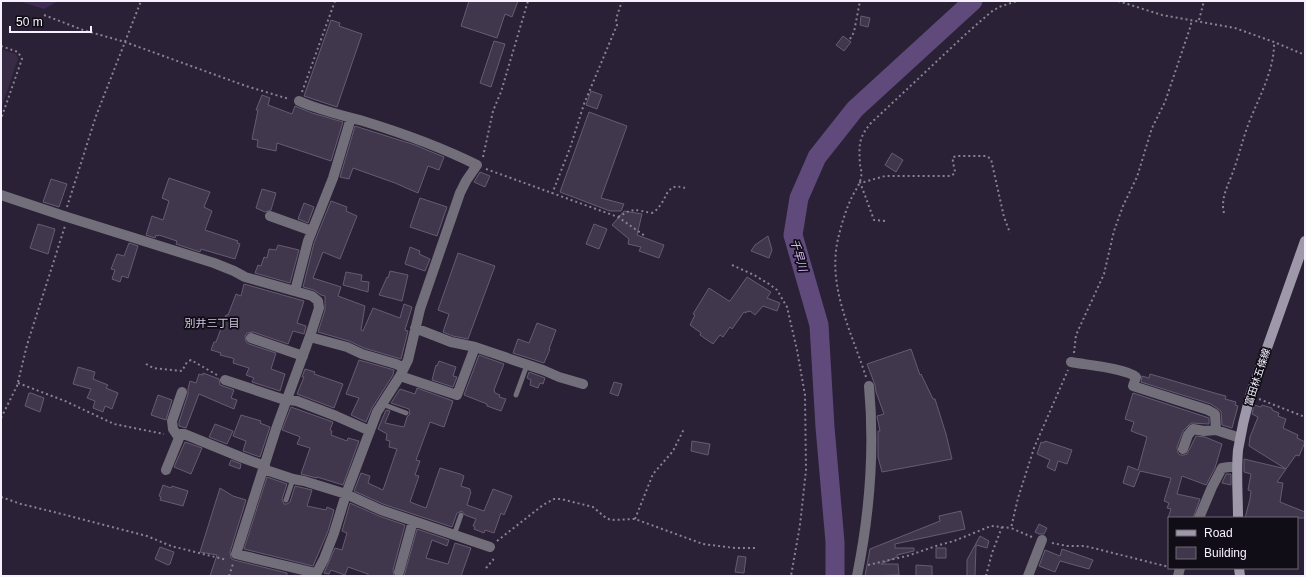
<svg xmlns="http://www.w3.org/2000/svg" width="1306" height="577" font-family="Arial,'Noto Sans JP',sans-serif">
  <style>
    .built { fill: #372b45 }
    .green { fill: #3d2b53 }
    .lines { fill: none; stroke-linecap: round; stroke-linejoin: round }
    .river { stroke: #604a7b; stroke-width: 19 }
    .building { fill: #41374d; stroke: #655b73 }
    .path { stroke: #898293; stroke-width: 2; stroke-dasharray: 2 3; stroke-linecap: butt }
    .service { stroke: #736f7a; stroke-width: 5 }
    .minor { stroke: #736f7a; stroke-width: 10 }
    .tertiary { stroke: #736f7a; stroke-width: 10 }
    .secondary { stroke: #9f98aa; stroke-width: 10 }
    .labels { text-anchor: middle; stroke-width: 3.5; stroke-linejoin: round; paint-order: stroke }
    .street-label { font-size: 10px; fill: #f6f1ff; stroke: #110d16 }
    .water-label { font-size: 11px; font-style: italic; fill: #d3b9f7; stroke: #110d16 }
    .neighbourhood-label { font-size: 11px; fill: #d3c8e3; stroke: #110d16 }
  </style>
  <rect width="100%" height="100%" fill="#2a2136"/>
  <path class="built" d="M 1,49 L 16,54 L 18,59 L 1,109 Z"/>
  <path class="green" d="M 19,1 L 58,1 L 44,9 Z"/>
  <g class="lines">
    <path class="river" d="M 835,576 L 835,542 L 825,427 L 819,325 L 793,235 L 799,198 L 817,157 L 855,109 L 973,1"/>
  </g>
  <path class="building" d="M 469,1 L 518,1 L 512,17 L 505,14 L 497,38 L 461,26 Z
    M 861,16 L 870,18 L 868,27 L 860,25 Z
    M 331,20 L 340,23 L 339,26 L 362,34 L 337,107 L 304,96 Z
    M 843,36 L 851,42 L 844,51 L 836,45 Z
    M 494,41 L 505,44 L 491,87 L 480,83 Z
    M 591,91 L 602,95 L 597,109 L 586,105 Z
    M 262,95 L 270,98 L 268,105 L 292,114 L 295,106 L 312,113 L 343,122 L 331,161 L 277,143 L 276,151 L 257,147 L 258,140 L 252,139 L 258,110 L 256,110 Z
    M 589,112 L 627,126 L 601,198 L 624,204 L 621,211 L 610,211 L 560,192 Z
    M 355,126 L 415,145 L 444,157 L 439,170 L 428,166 L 418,193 L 395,183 L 353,168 L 349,179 L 340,177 Z
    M 892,153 L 903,160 L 896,172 L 885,165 Z
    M 480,172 L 490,176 L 485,187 L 474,182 Z
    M 169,178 L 210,192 L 204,207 L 212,211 L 205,230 L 238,241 L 237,243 L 240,244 L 235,259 L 201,249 L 200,252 L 176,244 L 177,241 L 159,235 L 158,236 L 156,235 L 155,238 L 146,235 L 152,216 L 163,220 L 169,201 L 162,198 Z
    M 51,179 L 67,184 L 59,207 L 43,202 Z
    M 262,189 L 276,193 L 271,210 L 265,212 L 256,208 Z
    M 420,198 L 447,207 L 437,236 L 410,227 Z
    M 331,201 L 347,207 L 346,211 L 357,216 L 340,259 L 323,252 L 313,278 L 341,287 L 338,296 L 365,306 L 361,330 L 363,331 L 373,308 L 400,318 L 404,304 L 412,307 L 405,330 L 408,331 L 401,359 L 364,348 L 349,341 L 318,332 L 325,310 L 325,296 L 321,295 L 314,290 L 303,287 L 314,243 Z
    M 304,203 L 314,207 L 308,223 L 298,219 Z
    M 624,211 L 642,214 L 637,235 L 664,245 L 659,258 L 639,251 L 641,247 L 628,244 L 629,239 L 612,225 Z
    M 38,224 L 55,229 L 48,254 L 30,248 Z
    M 594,224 L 607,229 L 599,249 L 586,244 Z
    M 768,236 L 772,250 L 769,258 L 751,251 L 755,245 Z
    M 129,243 L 138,246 L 128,278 L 122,276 L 120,282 L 112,279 L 115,270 L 111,269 L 117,254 L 124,256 Z
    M 278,245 L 299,250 L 290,283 L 255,273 L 258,265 L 261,266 L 264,257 L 267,258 L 269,249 L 276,250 Z
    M 410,247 L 420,251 L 419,254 L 430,259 L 425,271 L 405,264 Z
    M 458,253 L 495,266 L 468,339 L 453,336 L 443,332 L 449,314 L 438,310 Z
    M 390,271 L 408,275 L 402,301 L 379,295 L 387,277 L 388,278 Z
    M 346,272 L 362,275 L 361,281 L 369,282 L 368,292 L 343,285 Z
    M 747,277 L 771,292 L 767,298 L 780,303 L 777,311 L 763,306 L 755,315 L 750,311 L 749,312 L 747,311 L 746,313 L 744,312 L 732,329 L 730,327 L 723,337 L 720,335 L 713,344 L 700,335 L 701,333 L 690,325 L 695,315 L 693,314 L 709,288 L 729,301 L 730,301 Z
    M 244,284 L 304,301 L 297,323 L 306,326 L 304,334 L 293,331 L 288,344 L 253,332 L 247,333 L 245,336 L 246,342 L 249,344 L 276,353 L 271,369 L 285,374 L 280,391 L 252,382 L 254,378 L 246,375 L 249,368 L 233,363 L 234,359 L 232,358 L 220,355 L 221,353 L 211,350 L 214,342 L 216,342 L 226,315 L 228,315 L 236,294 L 241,296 Z
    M 537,323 L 556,330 L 549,349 L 550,349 L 544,363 L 513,353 L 518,339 L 529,343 Z
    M 911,349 L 920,375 L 921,374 L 933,399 L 935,399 L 946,434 L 952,459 L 882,472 L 878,457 L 878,431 L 880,431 L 877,416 L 884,414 L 876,392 L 875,385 L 867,364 Z
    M 479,355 L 504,364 L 494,390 L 495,393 L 500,395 L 499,397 L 506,399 L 501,411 L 487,406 L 487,404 L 464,395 Z
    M 359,360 L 394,370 L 393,375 L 372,408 L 366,422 L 351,415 L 359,398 L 346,394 Z
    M 439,361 L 456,367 L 453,376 L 457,377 L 453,387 L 432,380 L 436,365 L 437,366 Z
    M 78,367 L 95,372 L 93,379 L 108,385 L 106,388 L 118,393 L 112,409 L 105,406 L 103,412 L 93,408 L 95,401 L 87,398 L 91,389 L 73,384 Z
    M 305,369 L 315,372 L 314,374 L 343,384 L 334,408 L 297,394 L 304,377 L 302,377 Z
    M 529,372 L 545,378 L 543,384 L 540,383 L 538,388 L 530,385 L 531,380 L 527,378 Z
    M 203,373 L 219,379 L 220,385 L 234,390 L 231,398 L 237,400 L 234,409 L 199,394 L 186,428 L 179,426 L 179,422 L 188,394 L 188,389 L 190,381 L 196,383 L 199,374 L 203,375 Z
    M 1150,374 L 1218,394 L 1226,396 L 1225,399 L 1236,402 L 1235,405 L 1238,406 L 1232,428 L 1222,425 L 1221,411 L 1211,404 L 1141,382 L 1142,376 L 1149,378 Z
    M 614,382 L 622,384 L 618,396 L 610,393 Z
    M 417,388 L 453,401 L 444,427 L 430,422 L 416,460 L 420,461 L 415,475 L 419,476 L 410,502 L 426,508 L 440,468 L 460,474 L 464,476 L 461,486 L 470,489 L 470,491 L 471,492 L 467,505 L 484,511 L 493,489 L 512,496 L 504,515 L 501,513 L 494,533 L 485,530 L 484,533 L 474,529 L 475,527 L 473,526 L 476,519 L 465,515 L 462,511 L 457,513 L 452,527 L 383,504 L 354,491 L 361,473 L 370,476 L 368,483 L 383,490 L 397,449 L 389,447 L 390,441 L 386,440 L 387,434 L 378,429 L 386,410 L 390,411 L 385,423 L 404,427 L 407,417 L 410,414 L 409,409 L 391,403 L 400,389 L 415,394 Z
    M 29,393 L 31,393 L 44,398 L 40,412 L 25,406 Z
    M 1133,393 L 1209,418 L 1209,424 L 1191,423 L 1183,431 L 1177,447 L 1178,453 L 1180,455 L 1184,455 L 1187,454 L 1196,436 L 1205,437 L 1222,444 L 1215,468 L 1206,485 L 1182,476 L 1177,494 L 1200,499 L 1193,518 L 1168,518 L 1171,509 L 1167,508 L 1169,503 L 1164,501 L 1171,478 L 1140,471 L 1134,487 L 1123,483 L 1128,466 L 1138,470 L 1147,437 L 1131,431 L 1134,422 L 1125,419 Z
    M 158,395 L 172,400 L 166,420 L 151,415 Z
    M 1254,405 L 1261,407 L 1262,405 L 1272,408 L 1272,410 L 1279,413 L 1278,416 L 1286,419 L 1283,428 L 1298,435 L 1297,438 L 1305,442 L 1299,456 L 1296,455 L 1286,469 L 1249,446 L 1250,437 L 1258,417 L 1252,414 Z
    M 291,407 L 333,422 L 330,430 L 332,431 L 331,435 L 347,441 L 348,438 L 359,441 L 343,485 L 317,477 L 317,478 L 301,474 L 310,448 L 297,444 L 300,437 L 298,436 L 282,430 Z
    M 241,415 L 261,421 L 260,423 L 270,427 L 260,457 L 243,451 L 246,441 L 233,436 Z
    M 215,424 L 233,431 L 227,444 L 209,437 Z
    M 692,441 L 710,444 L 708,455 L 691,451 Z
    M 1045,441 L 1072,450 L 1067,464 L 1058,461 L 1055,471 L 1047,467 L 1050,460 L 1037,454 L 1041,442 L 1044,443 Z
    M 185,442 L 202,448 L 191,474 L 174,467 Z
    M 1244,459 L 1286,469 L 1277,482 L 1283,483 L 1280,502 L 1305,512 L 1305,518 L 1245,518 L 1250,499 L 1251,491 L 1248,490 L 1251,474 L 1244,472 Z
    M 231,460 L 241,464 L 240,469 L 229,465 Z
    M 1226,474 L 1231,474 L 1231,485 L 1222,483 Z
    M 267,477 L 287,484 L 282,499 L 284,504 L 287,504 L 290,502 L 295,486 L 312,490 L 307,506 L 326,510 L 327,507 L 334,510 L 328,531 L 313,566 L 244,549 Z
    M 163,485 L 171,488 L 172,486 L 188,491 L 183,506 L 160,500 L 161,497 L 159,496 Z
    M 220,488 L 233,496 L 246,500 L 230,552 L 231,558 L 234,560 L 287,573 L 287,576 L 210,576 L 217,555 L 200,552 Z
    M 350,503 L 379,516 L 405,525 L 393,570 L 394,576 L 368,576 L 368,574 L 348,567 L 345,575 L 331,570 L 329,574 L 324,573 L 335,548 L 342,550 L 347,533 L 342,531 Z
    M 961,511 L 965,529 L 895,544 L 895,548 L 914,548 L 914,551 L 897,555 L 897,557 L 881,564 L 898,564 L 899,575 L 865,576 L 870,549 L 940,521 L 939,516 Z
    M 1039,524 L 1047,528 L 1044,534 L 1039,534 L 1035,532 Z
    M 417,529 L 449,540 L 447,546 L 432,540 L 426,558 L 448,564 L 455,543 L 471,548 L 461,576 L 404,576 Z
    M 980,536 L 989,541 L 987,548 L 976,545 L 975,576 L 967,576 L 967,560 Z
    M 160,547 L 174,552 L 170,564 L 168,565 L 155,559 Z
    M 936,548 L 946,548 L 946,558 L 936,558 Z
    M 1062,549 L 1093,560 L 1089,569 L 1060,561 L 1055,572 L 1039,566 L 1045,550 L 1060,556 Z
    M 738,556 L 746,557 L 744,573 L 735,572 Z
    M 916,565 L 932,566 L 932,576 L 916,576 Z"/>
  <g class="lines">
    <path class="path" d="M 1118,1 L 1162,15 L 1235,28 L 1274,42 L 1305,55
      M 44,15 L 83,30 L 125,42 L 246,86 L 289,99
      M 1199,20 L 1204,1
      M 850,39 L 854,32 L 860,1
      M 1,46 L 18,52 L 22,59 L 1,119
      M 302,92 L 335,1
      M 483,157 L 493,111 L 501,92 L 528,1
      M 486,169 L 618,217 L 645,236
      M 552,194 L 570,148 L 584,104 L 617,25 L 616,19 L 622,1
      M 67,207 L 96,116 L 141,1
      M 1224,213 C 1220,198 1229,184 1234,169 C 1238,158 1241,146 1245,134 C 1254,105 1275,73 1274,42
      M 618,217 C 635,207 634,210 652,213 C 669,203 663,181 685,188
      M 885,221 L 874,220 L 860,182 L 864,182 L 885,176 L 951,176 L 955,173 C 955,168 952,163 953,157 L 958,156 L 986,156 L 991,159 L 1004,217 L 1010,233
      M 732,265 L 754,275 L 769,284 L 777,290 L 787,307 L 797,350 L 805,395 L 806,470 L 800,525 L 791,576
      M 1074,353 L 1076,335 L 1104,274 L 1114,231 L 1123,206 L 1137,177 L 1152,128 L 1165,102 L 1191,25 L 1191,20
      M 146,364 L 153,368 L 182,371 L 187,362 L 191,360 L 217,375
      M 866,377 C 852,333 827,287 838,239 C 841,226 845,212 851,199 C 854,192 860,185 861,177 C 862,173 861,169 860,165 C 859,146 858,138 871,123 L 967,33 L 991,12 L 999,7 L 1017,1
      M 18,383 L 65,401 L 114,424 L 164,434
      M 1259,399 L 1305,417
      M 1,418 L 17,386 L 27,345 L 65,226
      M 1,497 L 21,504 L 62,514 L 147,536 L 171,546 L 227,560
      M 635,519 L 653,474 L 673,451 L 684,429
      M 1032,537 L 1011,528 L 1018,498 L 1034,448 L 1068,370
      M 497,541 L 543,505 L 554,499 L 561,499 L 593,507 L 606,518 L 611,520 L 635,519 L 703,544 L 735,548 L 756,548
      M 1052,543 L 1067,546 L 1085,546 L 1169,567
      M 868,565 L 907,556 L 939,545 L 954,541 L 991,526 L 1011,528
      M 486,568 L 493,560 L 494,556
      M 229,576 L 233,564
      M 986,576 L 992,553 L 1002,527"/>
    <path class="service" d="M 516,395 L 527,365
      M 382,404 L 406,413
      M 286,500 L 293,479
      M 454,535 L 461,515"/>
    <path class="minor" d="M 299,101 C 319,110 341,115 363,121 C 402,133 441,147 477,165 L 466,181 L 460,193 L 420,309 L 408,360 L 400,376 L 377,412 L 346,494 L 334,533 L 324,559 L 315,576
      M 64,216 L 214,263 L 234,271 L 245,277 L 312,296 L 318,301 L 319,308 L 310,336 L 276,429 L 236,554 L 316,573
      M 270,216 L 312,231
      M 295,291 L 308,241 L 333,178 L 351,118
      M 415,328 L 451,342 L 475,347 L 543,370 L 559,377 L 583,384
      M 310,337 L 347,347 L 362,354 L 396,364 L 404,368
      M 251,338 L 303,356
      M 1071,362 C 1086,365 1125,368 1136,377 L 1133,386 L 1208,410 L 1215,414 L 1216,430
      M 400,376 L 457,395 L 475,347
      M 225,380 L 282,399 L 297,401 L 336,416 L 370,431
      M 177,434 L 184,434 L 189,436 L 243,458 L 265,466
      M 1183,449 L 1188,435 L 1193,429 L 1204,431 L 1216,430 L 1240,438
      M 263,469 L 293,479 L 304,481 L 346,494 L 381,510 L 490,547
      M 166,470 L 179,438 L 173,429 L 172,421 L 182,392
      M 1199,518 L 1212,487 L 1222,468 L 1229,467 L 1237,467
      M 399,572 L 413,521
      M 857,576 C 870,512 875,452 869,386
      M 1028,576 L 1042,540
      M 1178,576 L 1180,568"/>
    <path class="tertiary" d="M 1,195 L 64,216"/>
    <path class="secondary" d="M 1238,518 C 1238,496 1236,473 1238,450 C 1241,432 1245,414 1250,396 L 1305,241
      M 1239,568 L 1240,576"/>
  </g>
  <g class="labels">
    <g class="street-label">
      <text transform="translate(1257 377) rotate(-72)" y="4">富田林五條線</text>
    </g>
    <g class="water-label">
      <text transform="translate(799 255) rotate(74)" y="4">千早川</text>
    </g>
    <g class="neighbourhood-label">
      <text x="212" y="327">別井三丁目</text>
    </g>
  </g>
  <rect width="1306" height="577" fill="none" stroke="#f6f1ff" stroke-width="4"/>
  <rect x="1168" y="517" width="130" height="52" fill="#110d16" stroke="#6d6873"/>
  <rect x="1176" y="530" width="20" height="6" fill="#9f98aa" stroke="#6d6873"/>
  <text x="1204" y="537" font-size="12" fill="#f6f1ff">Road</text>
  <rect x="1176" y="547" width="20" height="12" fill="#41374d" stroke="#6d6873"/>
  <text x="1204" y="557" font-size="12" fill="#f6f1ff">Building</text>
  <path d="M10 26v6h81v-6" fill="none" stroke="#f6f1ff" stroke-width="2"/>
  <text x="16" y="26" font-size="12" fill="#f6f1ff" stroke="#110d16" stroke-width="3" paint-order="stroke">50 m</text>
</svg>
